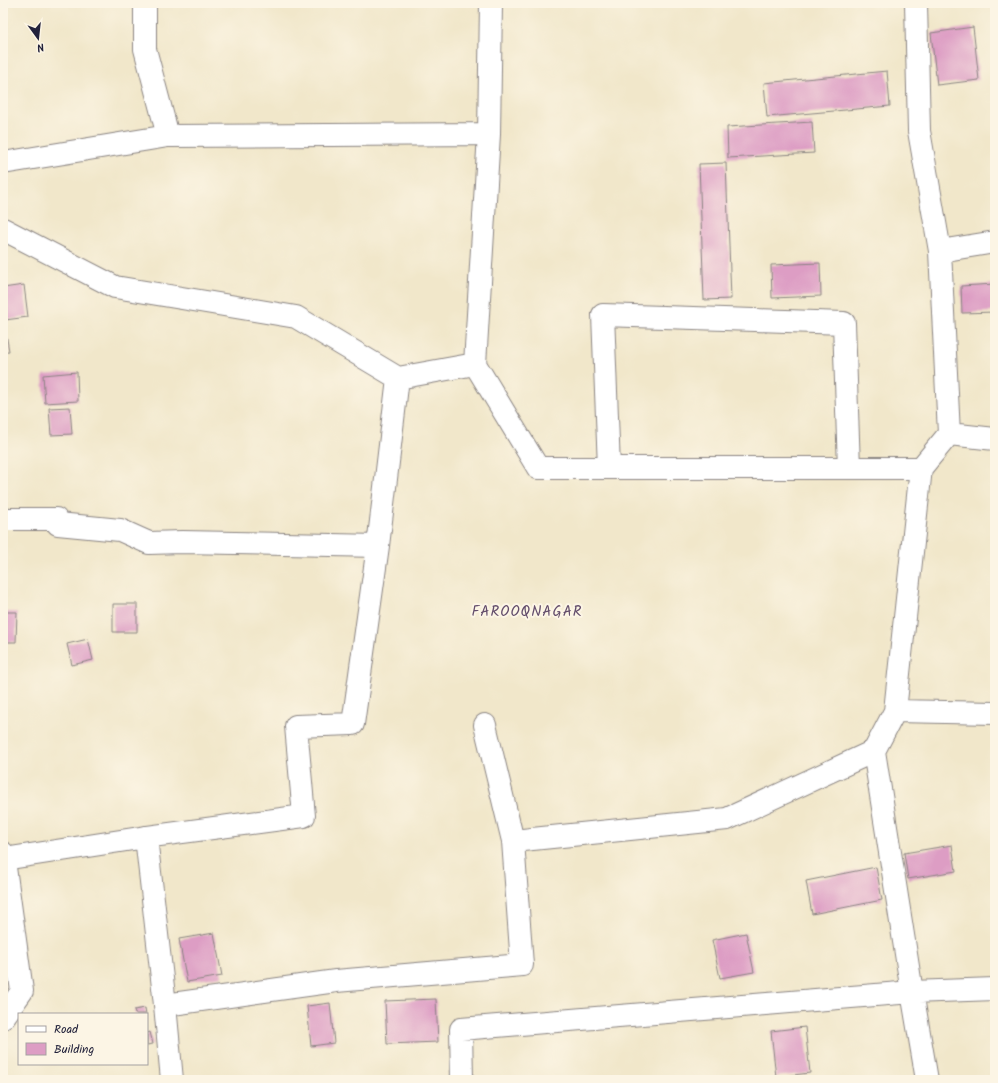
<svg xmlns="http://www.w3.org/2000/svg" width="998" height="1083" font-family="Kalam,sans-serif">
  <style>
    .building { fill: #dd9dc4 }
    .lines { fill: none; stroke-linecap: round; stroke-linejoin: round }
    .minor-casing { stroke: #8a8482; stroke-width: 24 }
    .minor { stroke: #fff; stroke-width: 22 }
    .labels { text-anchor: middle; stroke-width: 4; stroke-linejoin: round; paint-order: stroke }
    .quarter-label { font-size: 15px; letter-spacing: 1px; fill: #634d6b; stroke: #fcf5e5 }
  </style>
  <rect width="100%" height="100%" fill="#fcf5e5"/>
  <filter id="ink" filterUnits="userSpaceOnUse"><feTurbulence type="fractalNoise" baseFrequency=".025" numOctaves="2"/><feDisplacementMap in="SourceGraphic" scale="8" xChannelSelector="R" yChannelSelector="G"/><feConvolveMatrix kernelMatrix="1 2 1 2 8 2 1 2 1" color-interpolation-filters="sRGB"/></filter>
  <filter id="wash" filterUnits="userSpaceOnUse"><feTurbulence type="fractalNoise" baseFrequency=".012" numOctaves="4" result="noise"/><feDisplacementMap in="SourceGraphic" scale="16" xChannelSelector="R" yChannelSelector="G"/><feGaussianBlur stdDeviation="0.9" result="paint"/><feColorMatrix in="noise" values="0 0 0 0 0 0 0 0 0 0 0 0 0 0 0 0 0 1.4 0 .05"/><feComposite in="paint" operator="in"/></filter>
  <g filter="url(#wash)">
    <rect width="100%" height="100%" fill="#f1e7ca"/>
    <g id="blocks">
      <path class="building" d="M 973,27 L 979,80 L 937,85 L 931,33 Z
        M 887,71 L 890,106 L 767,117 L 764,83 Z
        M 812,122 L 814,153 L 728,158 L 727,127 Z
        M 726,163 L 731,299 L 704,300 L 699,164 Z
        M 820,263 L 821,296 L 772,298 L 771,265 Z
        M 995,284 L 995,312 L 962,313 L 961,286 Z
        M 24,285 L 28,317 L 5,320 L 3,308 L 3,288 Z
        M 3,333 L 6,333 L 9,351 L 3,352 Z
        M 77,372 L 78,401 L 45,403 L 43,375 Z
        M 70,407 L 72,434 L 51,435 L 49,408 Z
        M 113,604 L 137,604 L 137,632 L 113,632 Z
        M 3,612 L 17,612 L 16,642 L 3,642 Z
        M 88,639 L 93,660 L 72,665 L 67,644 Z
        M 952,845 L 956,871 L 908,879 L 904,853 Z
        M 876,867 L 882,900 L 812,914 L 806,881 Z
        M 214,933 L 222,976 L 187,982 L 179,939 Z
        M 746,933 L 754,972 L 720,978 L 712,940 Z
        M 436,999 L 438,1042 L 387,1044 L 385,1001 Z
        M 330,1003 L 334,1043 L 311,1046 L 307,1006 Z
        M 145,1008 L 146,1014 L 135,1014 L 134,1010 Z
        M 805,1027 L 810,1073 L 776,1077 L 771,1031 Z
        M 150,1032 L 153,1044 L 147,1045 L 147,1033 Z"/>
    </g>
  </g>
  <g filter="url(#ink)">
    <use href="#blocks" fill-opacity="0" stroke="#8a8482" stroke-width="1"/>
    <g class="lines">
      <defs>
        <path id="minor" d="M 145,3 L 145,49 L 168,136
          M 916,3 L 919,131 L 940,251
          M 3,163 L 168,136 L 489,134
          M 3,229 L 115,287 L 296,317 L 398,378
          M 475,364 L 538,468 L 921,468 L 949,434 L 995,439
          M 949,434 L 940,251 L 995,242
          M 609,468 L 603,315 L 844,323 L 849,468
          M 3,519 L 56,519 L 58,524 L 120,530 L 149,543 L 182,542 L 378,546
          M 895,711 L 995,713
          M 485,725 L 513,841 L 727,819 L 874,751 L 895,711 L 921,468
          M 874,751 L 912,992 L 927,1080
          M 146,837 L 165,1005 L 172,1080
          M 3,853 L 22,991 L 3,1018
          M 4,859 L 146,837 L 304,816 L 296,726 L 353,724 L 378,546 L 398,378 L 475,364 L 489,134 L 491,3
          M 165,1005 L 336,981 L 522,965 L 513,841
          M 462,1080 L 461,1029 L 912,992 L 995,989"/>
      </defs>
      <use href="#minor" class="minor-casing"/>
      <use href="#minor" class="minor"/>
    </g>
  </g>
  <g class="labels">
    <g class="quarter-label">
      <text x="527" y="616">FAROOQNAGAR</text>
    </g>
  </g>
  <rect width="998" height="1083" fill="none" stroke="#fcf5e5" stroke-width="16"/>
  <rect x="18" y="1013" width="130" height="52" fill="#fcf5e5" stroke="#a5a1a1"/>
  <rect x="26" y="1026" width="20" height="6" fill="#ffffff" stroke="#a5a1a1"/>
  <text x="54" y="1033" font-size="12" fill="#22223b">Road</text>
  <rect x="26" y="1043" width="20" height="12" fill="#dd9dc4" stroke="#a5a1a1"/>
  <text x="54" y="1053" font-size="12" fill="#22223b">Building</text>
  <g transform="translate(38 38) rotate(165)" stroke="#fcf5e5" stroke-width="3" paint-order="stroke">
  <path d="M0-3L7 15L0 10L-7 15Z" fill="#22223b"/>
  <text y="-6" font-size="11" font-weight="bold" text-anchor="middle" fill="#22223b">N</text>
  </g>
</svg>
